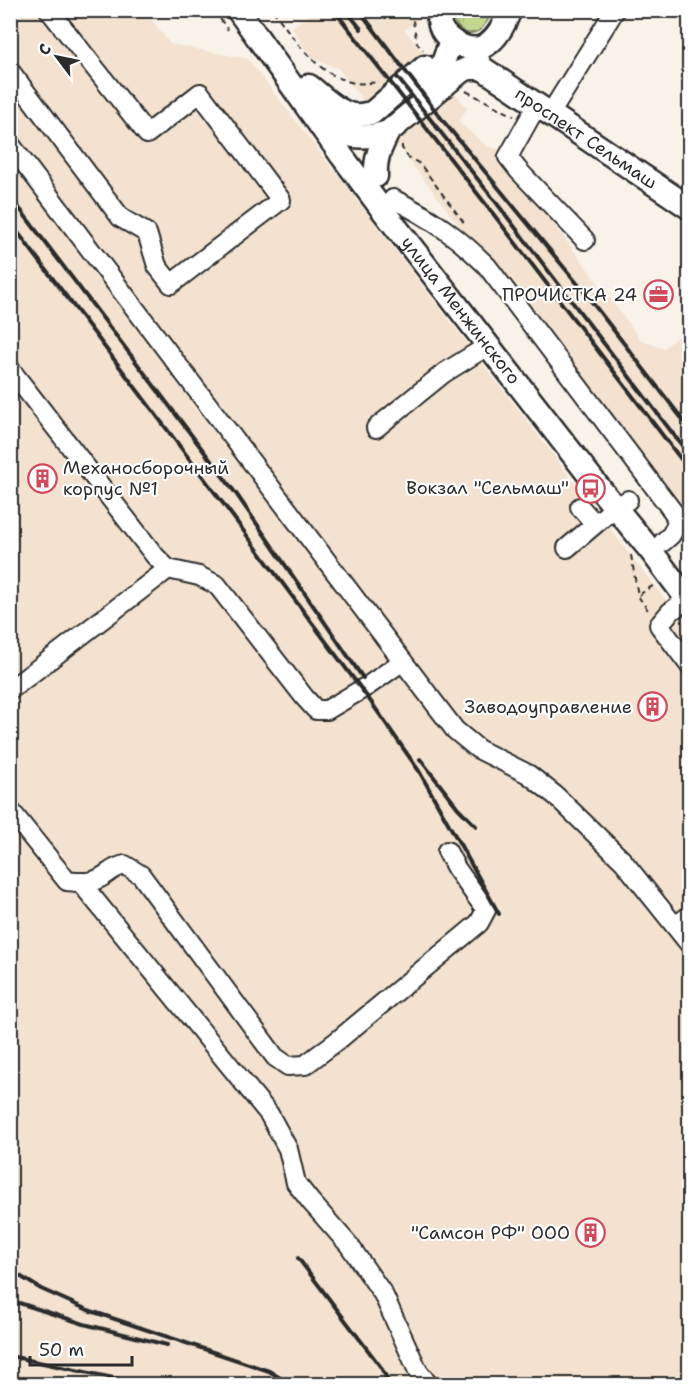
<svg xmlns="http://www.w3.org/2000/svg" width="700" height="1395" font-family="'Shantell Sans',sans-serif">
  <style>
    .built { fill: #f2e2cf }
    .grass { fill: url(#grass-tufts); stroke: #76825c; stroke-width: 1.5 }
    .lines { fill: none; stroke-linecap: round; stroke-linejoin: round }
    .minor-casing { stroke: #2b2b2b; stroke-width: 22 }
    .major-casing { stroke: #2b2b2b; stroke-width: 27 }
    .path { stroke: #2b2b2b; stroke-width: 2; stroke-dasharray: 6 4.5; stroke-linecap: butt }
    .minor { stroke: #fff; stroke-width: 18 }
    .major { stroke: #fff; stroke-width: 22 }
    .rail { stroke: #2b2b2b; stroke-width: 4 }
    .labels { text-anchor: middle; stroke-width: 4.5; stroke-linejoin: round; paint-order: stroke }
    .street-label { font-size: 18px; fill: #2b2b2b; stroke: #fff }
    .poi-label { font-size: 18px; fill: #2b2b2b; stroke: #fff; text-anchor: end }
  </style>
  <defs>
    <pattern id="grass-tufts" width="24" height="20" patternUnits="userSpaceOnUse" patternTransform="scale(1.5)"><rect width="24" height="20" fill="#c0d88e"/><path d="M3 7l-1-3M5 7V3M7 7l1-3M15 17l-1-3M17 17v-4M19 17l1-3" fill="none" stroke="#a5ba7b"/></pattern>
  </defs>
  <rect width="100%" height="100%" fill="#f9f2e9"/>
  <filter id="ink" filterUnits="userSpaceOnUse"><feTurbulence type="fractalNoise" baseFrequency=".0167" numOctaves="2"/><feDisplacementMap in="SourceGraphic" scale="12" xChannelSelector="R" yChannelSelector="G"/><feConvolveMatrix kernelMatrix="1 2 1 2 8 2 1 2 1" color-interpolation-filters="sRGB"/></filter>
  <g filter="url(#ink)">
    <path class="built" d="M 10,11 L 145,11 L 170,44 L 248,59 L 624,547 L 689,630 L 689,1384 L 11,1384 Z
      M 316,11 L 417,11 L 418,20 L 405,30 L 467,108 L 458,122 L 488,147 L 509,151 L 553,196 L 544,211 L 641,340 L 663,349 L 689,327 L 689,524 L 338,68 L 311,58 L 292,27 Z"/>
    <path class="grass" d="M 451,11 L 451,10 L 493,11 C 490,16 487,23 482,28 C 468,41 452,26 451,11 Z"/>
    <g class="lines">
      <defs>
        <path id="minor" d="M 10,71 L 121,218 L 147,233 L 157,266 L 171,284 L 281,200 L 200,93 L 147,134 L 49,10
          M 537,105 L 508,157 L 519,171 L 585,240
          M 550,114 L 615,10
          M 10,144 L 455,730 L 478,749 L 528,774 L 556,796 L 623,861 L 690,945
          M 393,199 C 430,217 458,237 487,266 L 674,513 L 677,524 L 671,535 L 663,542
          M 10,369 L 155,556 L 168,569 L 199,576 L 217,585 L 305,698 L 316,710 L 327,710 L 369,685 L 403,661
          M 376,428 L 444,373 L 489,345
          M 580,507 L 595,524
          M 567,548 L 606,515 L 628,500
          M 690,597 L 670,612 L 659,625 L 690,666
          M 10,690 L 168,569
          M 10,810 L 67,881 C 77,882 88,884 98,879 C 108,875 112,867 125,865 L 141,875 L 275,1057 L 288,1066 L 305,1065 L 337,1041 L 479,923 L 486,910 L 456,868 L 447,851
          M 81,883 L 269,1114 L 288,1149 L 296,1183 L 311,1202 L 349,1245 L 383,1294 L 418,1371 L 428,1384
          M 675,926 L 690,915"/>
        <g id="major">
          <path id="s1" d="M 238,10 L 342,156 L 381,208 L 596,484 L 651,551 L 690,603"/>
          <path d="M 438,10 C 438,18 439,27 444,33 C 453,44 473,54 486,45 C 498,38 505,23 510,10"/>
          <path id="s2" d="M 472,49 L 482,68 L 690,208"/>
          <path d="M 309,86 C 322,96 337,112 353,115 C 360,116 366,114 372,113 L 425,67"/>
          <path d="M 418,89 L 441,69 L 451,40"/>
          <path d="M 320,121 C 342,138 362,140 388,132 L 460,72 L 469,68 L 482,68"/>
          <path d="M 376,176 C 375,157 380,149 388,132"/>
        </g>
      </defs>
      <use href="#minor" class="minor-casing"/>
      <use href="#major" class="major-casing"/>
      <path class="path" d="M 214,10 L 228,30
        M 273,10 C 294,39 317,76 355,83 C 363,84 371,83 379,82
        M 411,10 L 417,43 L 423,50
        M 466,91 L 514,116
        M 402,145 L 402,148 L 408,157 L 420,164 L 465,224
        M 631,555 L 638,596 L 650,613
        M 639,595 L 654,585"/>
      <use href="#minor" class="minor"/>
      <use href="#major" class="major"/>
      <path class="rail" d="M 334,10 L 488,207 L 690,471
        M 346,10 L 361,29
        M 359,10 L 444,122 L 581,288 L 690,429
        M 397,77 L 495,201 L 690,456
        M 10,196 L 237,495 L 363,678
        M 10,222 L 225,506 L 371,702 L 419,771 L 499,914
        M 420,759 L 458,808 L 476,826
        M 298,1258 L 380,1366 L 390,1384
        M 10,1270 L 41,1289 L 88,1310 L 269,1371 L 290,1384
        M 10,1300 L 84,1324 L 167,1345
        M 10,1356 L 141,1384"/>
    </g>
  </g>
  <defs>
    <symbol id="office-ring" viewBox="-11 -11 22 22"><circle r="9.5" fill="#fff" stroke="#d1495b" stroke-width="1.5"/><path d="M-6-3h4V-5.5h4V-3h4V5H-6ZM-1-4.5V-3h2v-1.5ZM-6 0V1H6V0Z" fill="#d1495b"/></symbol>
    <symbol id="building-ring" viewBox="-11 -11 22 22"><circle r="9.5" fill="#fff" stroke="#d1495b" stroke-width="1.5"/><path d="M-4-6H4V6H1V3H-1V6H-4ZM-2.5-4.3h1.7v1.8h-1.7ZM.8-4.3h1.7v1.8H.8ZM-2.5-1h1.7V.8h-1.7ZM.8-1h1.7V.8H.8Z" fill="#d1495b"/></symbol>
    <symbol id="bus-ring" viewBox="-11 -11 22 22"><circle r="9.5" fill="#fff" stroke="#d1495b" stroke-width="1.5"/><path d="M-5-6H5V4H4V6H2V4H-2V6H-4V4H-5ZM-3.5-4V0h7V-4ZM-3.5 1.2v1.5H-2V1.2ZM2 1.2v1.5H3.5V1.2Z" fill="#d1495b"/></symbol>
  </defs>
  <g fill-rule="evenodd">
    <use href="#office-ring" x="642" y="278" width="33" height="33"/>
    <use href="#building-ring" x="26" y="462" width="33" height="33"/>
    <use href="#bus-ring" x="574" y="472" width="33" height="33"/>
    <use href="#building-ring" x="636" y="690" width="33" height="33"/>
    <use href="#building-ring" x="574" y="1216" width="33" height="33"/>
  </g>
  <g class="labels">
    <g class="street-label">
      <text dy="6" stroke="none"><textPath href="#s2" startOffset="147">проспект Сельмаш</textPath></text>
      <text dy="6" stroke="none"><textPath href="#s1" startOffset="374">улица Менжинского</textPath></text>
    </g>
    <g class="poi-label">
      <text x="637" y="301">ПРОЧИСТКА 24</text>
      <text x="63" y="474" text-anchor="start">Механосборочный<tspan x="63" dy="21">корпус №1</tspan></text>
      <text x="569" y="494">Вокзал "Сельмаш"</text>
      <text x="632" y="713">Заводоуправление</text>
      <text x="570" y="1239">"Самсон РФ" ООО</text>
    </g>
  </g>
  <rect width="700" height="1395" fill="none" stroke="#fff" stroke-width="36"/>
  <rect x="18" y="18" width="664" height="1359" fill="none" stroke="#2b2b2b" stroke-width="2" filter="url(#ink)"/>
  <g transform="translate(57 57) rotate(302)" stroke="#ffffff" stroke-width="4.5" paint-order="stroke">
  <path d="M0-4.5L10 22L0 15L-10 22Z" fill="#2b2b2b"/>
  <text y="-9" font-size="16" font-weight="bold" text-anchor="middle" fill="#2b2b2b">С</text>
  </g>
  <path d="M30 1356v9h102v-9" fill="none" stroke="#2b2b2b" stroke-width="3"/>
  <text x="39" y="1356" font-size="18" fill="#2b2b2b" stroke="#ffffff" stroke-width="4.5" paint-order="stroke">50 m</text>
</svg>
